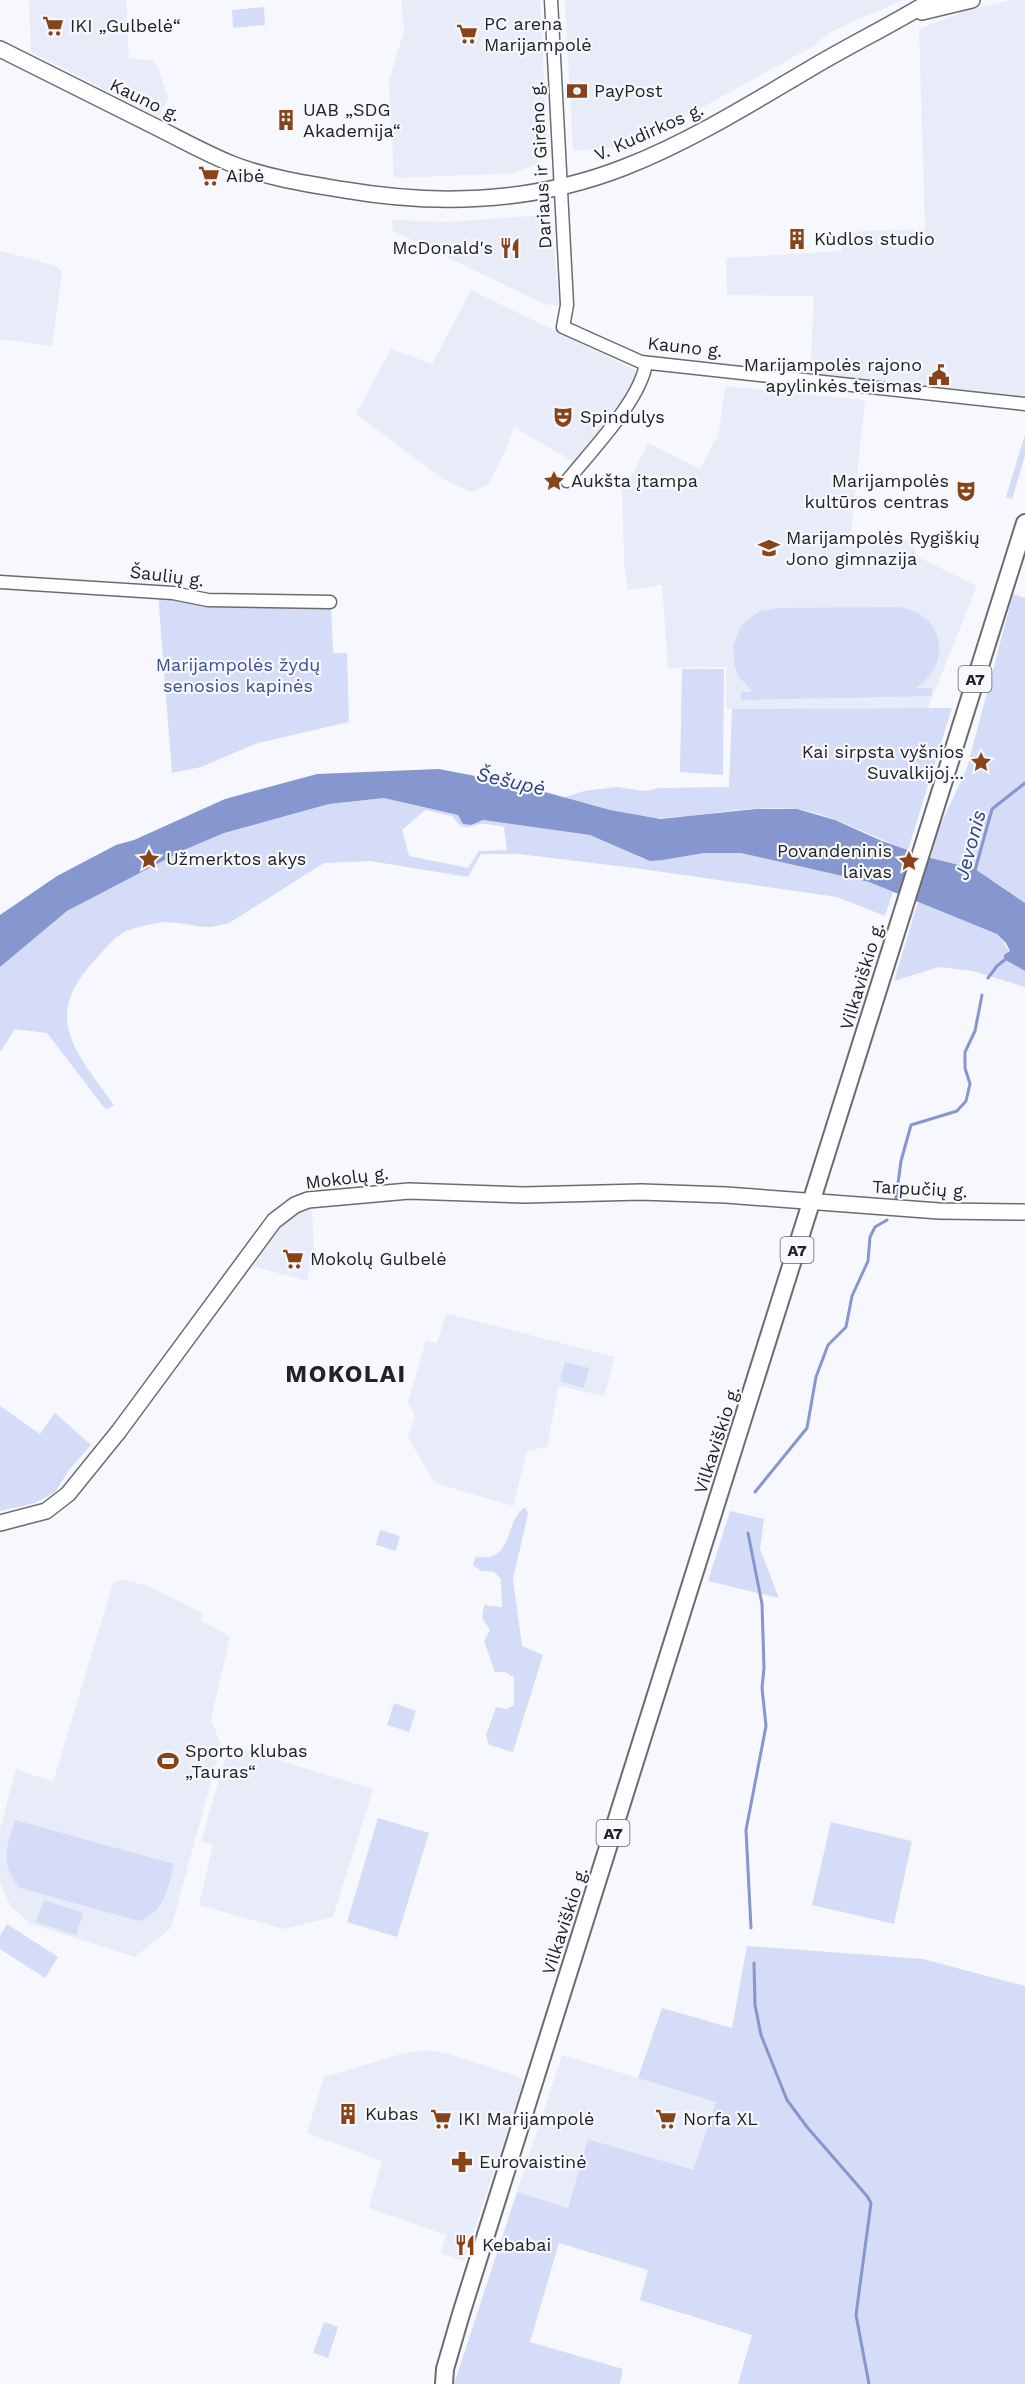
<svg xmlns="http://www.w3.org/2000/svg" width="1025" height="2384" font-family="'Work Sans',sans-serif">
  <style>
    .built { fill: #e8ecf8 }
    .green { fill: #d4dcf7; fill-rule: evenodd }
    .water { fill: #8696ce }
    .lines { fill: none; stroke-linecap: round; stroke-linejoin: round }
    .stream { stroke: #8696ce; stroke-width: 3 }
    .minor-casing { stroke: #6b6c70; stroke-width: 15 }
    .major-casing { stroke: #6b6c70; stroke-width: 18 }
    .highway-casing { stroke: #6b6c70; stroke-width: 20 }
    .minor { stroke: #fff; stroke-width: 12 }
    .major { stroke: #fff; stroke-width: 15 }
    .highway { stroke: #fff; stroke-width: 16 }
    .labels { text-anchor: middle; stroke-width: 4.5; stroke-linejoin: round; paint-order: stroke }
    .shield { fill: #f7f8fd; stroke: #626365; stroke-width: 1.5 }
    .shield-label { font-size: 16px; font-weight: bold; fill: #222324 }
    .poi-label { font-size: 18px; fill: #222324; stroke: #f7f8fd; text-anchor: start }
    .street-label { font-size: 18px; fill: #222324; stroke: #f7f8fd }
    .park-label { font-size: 18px; fill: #3f4e94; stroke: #f7f8fd }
    .water-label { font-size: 20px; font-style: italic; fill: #324085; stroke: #f7f8fd }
    .district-label { font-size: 24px; font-weight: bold; letter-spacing: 1.5px; fill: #222324; stroke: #f7f8fd }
  </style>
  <rect width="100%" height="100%" fill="#f7f8fd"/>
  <path class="built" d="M 29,0 L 126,0 L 129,59 L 152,60 L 159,70 L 168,99 L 159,117 L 31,52 Z
    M 401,0 L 540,0 L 548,153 L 532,166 L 515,173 L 394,178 L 389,81 L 404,31 Z
    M 565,0 L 903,0 L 830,32 L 815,45 L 705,106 L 641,137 L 612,148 L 573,151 Z
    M 1010,0 L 1025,0 L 1025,404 L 810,375 L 814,296 L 727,295 L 726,258 L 841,251 L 845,232 L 925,229 L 919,29 L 965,11 Z
    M 545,215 L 550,219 L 553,235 L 559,306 L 544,304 L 393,231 L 392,220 L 449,222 Z
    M 0,251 L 57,266 L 62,272 L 52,346 L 0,339 Z
    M 471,290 L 635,370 L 637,377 L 634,383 L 576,463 L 514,427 L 505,451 L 489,484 L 471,492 L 445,480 L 356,414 L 391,349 L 432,364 Z
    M 725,386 L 865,400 L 851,533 L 913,541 L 916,556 L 977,586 L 928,708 L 726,709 L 726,667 L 668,668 L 662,585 L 628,590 L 624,563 L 622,483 L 633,474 L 648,443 L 700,469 L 715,440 L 718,439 Z
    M 312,1209 L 314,1251 L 307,1281 L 252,1266 L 281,1224 L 292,1215 Z
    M 449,1314 L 615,1357 L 604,1396 L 559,1386 L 547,1447 L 527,1451 L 513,1506 L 435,1483 L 408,1438 L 415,1416 L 408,1403 L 426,1340 L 437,1343 L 445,1316 Z
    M 125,1580 L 148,1586 L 203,1613 L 200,1620 L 230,1637 L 211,1719 L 221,1745 L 171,1928 L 135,1957 L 31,1924 L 11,1907 L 0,1882 L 0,1829 L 16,1769 L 53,1782 L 113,1583 Z
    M 229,1745 L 373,1789 L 333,1917 L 284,1929 L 199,1905 L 213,1845 L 201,1841 Z
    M 428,2050 L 445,2053 L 520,2077 L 522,2081 L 522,2086 L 464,2261 L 440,2253 L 446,2235 L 369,2208 L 382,2161 L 307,2133 L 324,2077 L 405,2053 Z
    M 562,2055 L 716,2101 L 693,2171 L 589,2139 L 568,2208 L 517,2192 Z"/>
  <path class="green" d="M 264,7 L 265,25 L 233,28 L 232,10 Z
    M 1025,434 L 1025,456 L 1012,499 L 1006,497 Z
    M 158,594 L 331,605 L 333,653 L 347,653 L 349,722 L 258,743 L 201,767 L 172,773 Z
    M 1013,594 L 1025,598 L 1025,903 L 975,869 L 931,858 L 937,832 L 967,768 Z
    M 898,607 C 944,613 954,662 916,688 L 932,688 L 932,696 L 741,700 L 741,692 L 753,692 L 739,677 L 735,667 L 733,646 L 741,626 L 758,612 L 778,608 Z
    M 682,669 L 724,669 L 723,775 L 680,772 Z
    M 952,708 L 908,850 C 874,838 830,813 796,809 C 751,805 707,816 663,818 C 637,820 590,805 563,798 L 584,791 L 617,787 L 645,791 L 660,788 L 729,787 L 732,709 Z
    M 384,798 L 458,815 L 463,824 L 471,825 L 483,820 L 590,835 L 633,852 L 643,859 L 663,860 L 704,853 L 741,853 L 869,882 L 893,892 L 885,916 L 837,897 L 642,869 L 519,854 L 481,854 L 468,877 L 370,861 L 324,863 L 229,923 C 224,924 217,926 211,927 C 191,927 173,919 152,924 C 119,930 118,935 96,959 C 40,1018 76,1051 114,1105 L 106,1110 L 47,1033 L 15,1029 L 0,1052 L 0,967 L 67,911 L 184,850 L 224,833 L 329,804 ZM 425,810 L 452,816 C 463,831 465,828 480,824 C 488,823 497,826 504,827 L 507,850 L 479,851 L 468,868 L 409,856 L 402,830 Z
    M 918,902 L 997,934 C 1008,945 1013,965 1025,971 L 1025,987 L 973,971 L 939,967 L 894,981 Z
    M 565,1362 L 589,1368 L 584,1388 L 560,1381 Z
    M 0,1406 L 40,1434 L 55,1413 L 91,1445 L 69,1470 L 55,1492 L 35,1503 L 0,1511 Z
    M 525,1507 L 528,1514 L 513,1579 L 522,1646 L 543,1655 L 513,1752 L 489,1745 L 486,1735 L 496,1707 L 507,1709 L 514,1705 L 514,1677 L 505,1672 L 495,1672 L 484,1641 L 490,1630 L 482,1618 L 484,1605 L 502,1607 L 501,1579 L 494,1572 L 481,1571 L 473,1565 L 476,1557 C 516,1561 502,1524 525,1507 Z
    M 730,1511 L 764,1519 L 760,1549 L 779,1598 L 708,1581 Z
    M 380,1530 L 400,1536 L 396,1551 L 376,1545 Z
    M 394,1703 L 416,1711 L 409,1732 L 387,1725 Z
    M 378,1818 L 429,1833 L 397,1937 L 347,1922 Z
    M 15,1820 L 174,1864 C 168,1888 165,1912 139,1921 L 20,1888 C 0,1865 6,1848 15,1820 Z
    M 831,1822 L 912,1841 L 894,1924 L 812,1905 Z
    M 44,1900 L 83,1913 L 76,1935 L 36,1922 Z
    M 7,1924 L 58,1957 L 45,1978 L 0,1949 L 0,1936 Z
    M 747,1946 L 923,1959 L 1025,1986 L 1025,2384 L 738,2384 L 752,2335 L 640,2300 L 648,2270 L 559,2243 L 530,2342 L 623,2369 L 620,2384 L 454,2384 L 517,2192 L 568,2208 L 588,2139 L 693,2170 L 716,2102 L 638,2078 L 662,2008 L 732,2028 Z
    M 324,2322 L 338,2327 L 328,2358 L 313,2353 Z"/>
  <path class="water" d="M 439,769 L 516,784 L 610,810 L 660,819 L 756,809 L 797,809 L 835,820 L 882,841 L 931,858 L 975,869 L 1025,903 L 1025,971 L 1004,959 L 1004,955 L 1010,951 L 1006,943 L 997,934 L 869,882 L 741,853 L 704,853 L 663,860 L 650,861 L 590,835 L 483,820 L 471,825 L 463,824 L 458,815 L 384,798 L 329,804 L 224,833 L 184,850 L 67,911 L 0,967 L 0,915 L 57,876 L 116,845 L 134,840 L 225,799 L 317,774 Z"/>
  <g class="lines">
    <path class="stream" d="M 974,874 L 992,809 L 1025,783
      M 988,978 L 997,966 L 1007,958
      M 896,1198 L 901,1161 L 911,1125 L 957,1111 L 966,1101 L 970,1084 L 965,1068 L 965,1052 L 975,1031 L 982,995
      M 755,1492 L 807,1428 L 816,1377 L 828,1345 L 846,1327 L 852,1296 L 868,1261 L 870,1237 L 875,1227 L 887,1220
      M 748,1533 L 762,1604 L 764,1668 L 762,1688 L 766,1726 L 746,1830 L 751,1928
      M 754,1963 L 755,2005 L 761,2035 L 787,2100 L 807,2127 L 867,2196 L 871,2203 L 856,2315 L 869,2384"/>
    <defs>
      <path id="minor" d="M 551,0 L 567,305 L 563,327 L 641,362 L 1025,404
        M 567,481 C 590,452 641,400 646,363
        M 0,582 L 173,593 L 208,600 L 330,602"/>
      <path id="major" d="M 922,12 L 972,0
        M 0,49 C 52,75 103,101 154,126 C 180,139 205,153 232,164 C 268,178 308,184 345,190 C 439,206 536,202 625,167 C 691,141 752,103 813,67 C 852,44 893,24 932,0
        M 0,1523 L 46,1511 L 68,1494 L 119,1431 L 274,1221 L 295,1205 L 308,1200 L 409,1191 L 524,1195 L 641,1192 L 726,1195 L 939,1211 L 1025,1212"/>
      <path id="highway" d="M 444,2384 L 445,2369 L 461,2314 L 1025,523"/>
    </defs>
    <use href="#minor" class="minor-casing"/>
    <use href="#major" class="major-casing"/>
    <use href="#highway" class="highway-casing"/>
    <use href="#minor" class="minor"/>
    <use href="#major" class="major"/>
    <use href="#highway" class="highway"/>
  </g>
  <defs>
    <symbol id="supermarket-bare" viewBox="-9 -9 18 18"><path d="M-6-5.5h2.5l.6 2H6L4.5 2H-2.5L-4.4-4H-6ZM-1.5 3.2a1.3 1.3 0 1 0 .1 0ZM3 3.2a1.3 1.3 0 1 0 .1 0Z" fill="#884418" stroke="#f7f8fd" stroke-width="2.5" paint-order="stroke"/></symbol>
    <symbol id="bank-bare" viewBox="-9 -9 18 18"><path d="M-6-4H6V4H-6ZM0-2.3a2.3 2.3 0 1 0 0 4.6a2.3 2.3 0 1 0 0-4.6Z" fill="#884418" stroke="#f7f8fd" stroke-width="2.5" paint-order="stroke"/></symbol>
    <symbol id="building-bare" viewBox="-9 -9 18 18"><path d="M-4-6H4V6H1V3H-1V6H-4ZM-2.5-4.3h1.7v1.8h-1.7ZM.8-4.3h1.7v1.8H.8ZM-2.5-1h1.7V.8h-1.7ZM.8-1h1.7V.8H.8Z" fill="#884418" stroke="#f7f8fd" stroke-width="2.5" paint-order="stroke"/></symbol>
    <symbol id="restaurant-bare" viewBox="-9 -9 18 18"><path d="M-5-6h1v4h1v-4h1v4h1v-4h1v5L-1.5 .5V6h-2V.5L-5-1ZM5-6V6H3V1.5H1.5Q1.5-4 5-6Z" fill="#884418" stroke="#f7f8fd" stroke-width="2.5" paint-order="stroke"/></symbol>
    <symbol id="civic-bare" viewBox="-9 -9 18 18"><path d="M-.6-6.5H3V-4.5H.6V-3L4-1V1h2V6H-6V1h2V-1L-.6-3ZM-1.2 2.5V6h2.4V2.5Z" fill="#884418" stroke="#f7f8fd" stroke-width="2.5" paint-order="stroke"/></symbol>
    <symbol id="theatre-bare" viewBox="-9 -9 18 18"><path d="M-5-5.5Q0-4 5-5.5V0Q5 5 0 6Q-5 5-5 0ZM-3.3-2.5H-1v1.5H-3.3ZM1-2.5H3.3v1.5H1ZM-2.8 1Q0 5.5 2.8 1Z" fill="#884418" stroke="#f7f8fd" stroke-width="2.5" paint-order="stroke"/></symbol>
    <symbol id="sight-bare" viewBox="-9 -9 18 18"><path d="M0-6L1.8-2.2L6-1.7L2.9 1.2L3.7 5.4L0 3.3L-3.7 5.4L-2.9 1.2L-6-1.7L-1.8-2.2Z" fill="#884418" stroke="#f7f8fd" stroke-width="2.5" paint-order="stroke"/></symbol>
    <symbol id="school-bare" viewBox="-9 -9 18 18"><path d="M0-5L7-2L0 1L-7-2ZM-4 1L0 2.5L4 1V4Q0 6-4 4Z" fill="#884418" stroke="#f7f8fd" stroke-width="2.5" paint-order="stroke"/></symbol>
    <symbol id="stadium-bare" viewBox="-9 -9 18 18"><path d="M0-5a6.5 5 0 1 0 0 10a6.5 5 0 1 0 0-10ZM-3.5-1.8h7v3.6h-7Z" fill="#884418" stroke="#f7f8fd" stroke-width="2.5" paint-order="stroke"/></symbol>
    <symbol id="pharmacy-bare" viewBox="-9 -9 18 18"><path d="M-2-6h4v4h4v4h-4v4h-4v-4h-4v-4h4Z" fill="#884418" stroke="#f7f8fd" stroke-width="2.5" paint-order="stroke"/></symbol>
  </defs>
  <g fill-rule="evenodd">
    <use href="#supermarket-bare" x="38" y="11" width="30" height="30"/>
    <use href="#supermarket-bare" x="452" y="19" width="30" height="30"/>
    <use href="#bank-bare" x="562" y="76" width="30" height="30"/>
    <use href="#building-bare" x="271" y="105" width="30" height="30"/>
    <use href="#supermarket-bare" x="194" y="161" width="30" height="30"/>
    <use href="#building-bare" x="782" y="224" width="30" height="30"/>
    <use href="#restaurant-bare" x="495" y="233" width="30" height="30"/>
    <use href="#civic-bare" x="924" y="360" width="30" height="30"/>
    <use href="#theatre-bare" x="548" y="402" width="30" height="30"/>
    <use href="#sight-bare" x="539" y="466" width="30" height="30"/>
    <use href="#theatre-bare" x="951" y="476" width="30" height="30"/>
    <use href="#school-bare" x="754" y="533" width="30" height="30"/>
    <use href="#sight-bare" x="966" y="747" width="30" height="30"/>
    <use href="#sight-bare" x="134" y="844" width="30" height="30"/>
    <use href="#sight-bare" x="894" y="846" width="30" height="30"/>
    <use href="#supermarket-bare" x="278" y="1244" width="30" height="30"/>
    <use href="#stadium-bare" x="153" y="1746" width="30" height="30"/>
    <use href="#building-bare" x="333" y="2099" width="30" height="30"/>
    <use href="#supermarket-bare" x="426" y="2104" width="30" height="30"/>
    <use href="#supermarket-bare" x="651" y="2104" width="30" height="30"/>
    <use href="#pharmacy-bare" x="447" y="2147" width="30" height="30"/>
    <use href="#restaurant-bare" x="450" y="2230" width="30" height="30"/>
  </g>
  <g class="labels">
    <g class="shield">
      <rect x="958.5" y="666" width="33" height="26" rx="4.5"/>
      <rect x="780.5" y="1237" width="33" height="26" rx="4.5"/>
      <rect x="596.5" y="1820" width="33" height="26" rx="4.5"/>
    </g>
    <g class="shield-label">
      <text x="975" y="685">A7</text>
      <text x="797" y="1256">A7</text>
      <text x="613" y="1839">A7</text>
    </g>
    <g class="poi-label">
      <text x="484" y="30">PC arena<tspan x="484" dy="21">Marijampolė</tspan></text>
      <text x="70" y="32">IKI „Gulbelė“</text>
      <text x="594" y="97">PayPost</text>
      <text x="303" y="116">UAB „SDG<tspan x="303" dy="21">Akademija“</tspan></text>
      <text x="226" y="182">Aibė</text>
      <text x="814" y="245">Kùdlos studio</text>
      <text x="493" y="254" text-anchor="end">McDonald's</text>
      <text x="922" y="371" text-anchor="end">Marijampolės rajono<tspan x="922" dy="21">apylinkės teismas</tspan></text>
      <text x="580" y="423">Spindulys</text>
      <text x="571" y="487">Aukšta įtampa</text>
      <text x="949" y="487" text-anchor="end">Marijampolės<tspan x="949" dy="21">kultūros centras</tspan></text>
      <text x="786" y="544">Marijampolės Rygiškių<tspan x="786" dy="21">Jono gimnazija</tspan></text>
      <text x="964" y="758" text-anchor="end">Kai sirpsta vyšnios<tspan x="964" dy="21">Suvalkijoj...</tspan></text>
      <text x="892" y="857" text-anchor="end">Povandeninis<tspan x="892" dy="21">laivas</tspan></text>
      <text x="166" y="865">Užmerktos akys</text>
      <text x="310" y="1265">Mokolų Gulbelė</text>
      <text x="185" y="1757">Sporto klubas<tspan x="185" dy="21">„Tauras“</tspan></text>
      <text x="365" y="2120">Kubas</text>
      <text x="458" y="2125">IKI Marijampolė</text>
      <text x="683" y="2125">Norfa XL</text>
      <text x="479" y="2168">Eurovaistinė</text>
      <text x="482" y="2251">Kebabai</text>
    </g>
    <g class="street-label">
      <text transform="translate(145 100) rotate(26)" y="6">Kauno g.</text>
      <text transform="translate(649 132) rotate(-24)" y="6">V. Kudirkos g.</text>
      <text transform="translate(541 165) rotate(-93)" y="6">Dariaus ir Girėno g.</text>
      <text transform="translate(685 347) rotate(6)" y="6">Kauno g.</text>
      <text transform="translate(167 576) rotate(7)" y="6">Šaulių g.</text>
      <text transform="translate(862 976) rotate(-73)" y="6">Vilkaviškio g.</text>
      <text transform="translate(347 1178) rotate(-7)" y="6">Mokolų g.</text>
      <text transform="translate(920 1189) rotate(3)" y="6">Tarpučių g.</text>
      <text transform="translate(717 1440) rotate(-72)" y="6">Vilkaviškio g.</text>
      <text transform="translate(565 1921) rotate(-72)" y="6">Vilkaviškio g.</text>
    </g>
    <g class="park-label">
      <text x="238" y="671">Marijampolės žydų<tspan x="238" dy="21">senosios kapinės</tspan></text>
    </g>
    <g class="water-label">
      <text transform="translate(511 781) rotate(13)" y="7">Šešupė</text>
      <text transform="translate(970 845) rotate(-75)" y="7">Jevonis</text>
    </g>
    <g class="district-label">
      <text x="346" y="1382">MOKOLAI</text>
    </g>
  </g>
</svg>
